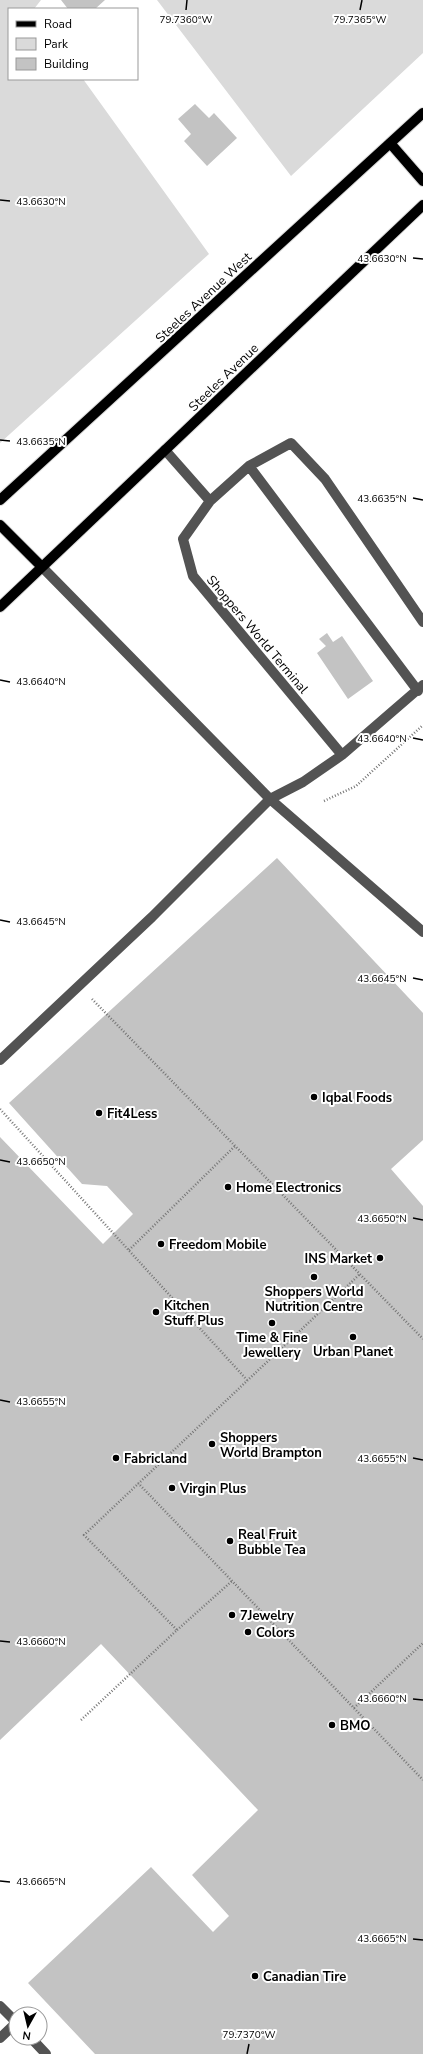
<svg xmlns="http://www.w3.org/2000/svg" width="423" height="2054" font-family="'Nunito Sans',sans-serif">
  <style>
    .green { fill: #dadada }
    .building { fill: #c3c3c3 }
    .lines { fill: none; stroke-linecap: round; stroke-linejoin: round }
    .major-casing { stroke: #dbdbdb; stroke-width: 12 }
    .path { stroke: #757575; stroke-width: 2.5; stroke-dasharray: 1 2; stroke-linecap: butt }
    .minor { stroke: #535353; stroke-width: 10 }
    .major { stroke: #000; stroke-width: 10 }
    .ticks { fill: none; stroke: #000; stroke-width: 1.5 }
    .poi-dot { fill: #000; stroke: #fff; stroke-width: 1.5 }
    .labels { text-anchor: middle; stroke-width: 4; stroke-linejoin: round; paint-order: stroke }
    .street-label { font-size: 13px; fill: #000; stroke: #fff }
    .poi-label { font-size: 13px; font-weight: bold; fill: #000; stroke: #fff; text-anchor: start }
    .ticks-label { font-size: 10px; text-anchor: middle; fill: #000; stroke: #fff; stroke-width: 4; stroke-linejoin: round; paint-order: stroke }
  </style>
  <rect width="100%" height="100%" fill="#fff"/>
  <path class="green" d="M 0,0 L 41,0 L 34,9 L 9,9 L 9,79 L 83,79 L 209,254 L 0,443 Z
    M 157,0 L 423,0 L 423,53 L 291,176 Z"/>
  <path class="building" d="M 61,0 L 105,0 L 95,9 L 68,9 Z
    M 195,104 L 209,118 L 214,113 L 237,138 L 207,166 L 184,141 L 191,134 L 178,119 Z
    M 327,633 L 333,642 L 342,636 L 373,681 L 348,699 L 317,653 L 326,646 L 319,639 Z
    M 277,858 L 423,1013 L 423,1140 L 391,1169 L 423,1206 L 423,2054 L 95,2054 L 28,1983 L 151,1867 L 213,1932 L 229,1916 L 192,1875 L 258,1810 L 101,1644 L 0,1740 L 0,1137 L 103,1244 L 133,1214 L 107,1186 L 82,1184 L 9,1103 Z"/>
  <g class="lines">
    <defs>
      <path id="major" d="M 390,143 L 423,181
        M 0,500 L 423,113
        M 0,525 L 42,567
        M 0,607 L 423,205"/>
    </defs>
    <use href="#major" class="major-casing"/>
    <path class="path" d="M 324,801 L 356,786 L 423,725
      M 92,999 L 423,1339
      M 0,1109 L 247,1380
      M 129,1250 L 235,1146
      M 138,1483 L 423,1780
      M 177,1630 L 232,1581
      M 354,1708 L 423,1643
      M 81,1720 L 177,1630 L 84,1535 L 360,1274"/>
    <path class="minor" d="M 165,450 L 210,501
      M 249,466 L 418,691
      M 42,567 L 270,799 L 423,932
      M 342,755 L 193,576 L 183,539 L 210,501 L 249,466 L 291,443 L 325,479 L 423,622
      M 0,1060 L 152,917 L 270,799 L 303,782 L 342,755 L 423,685
      M 0,2006 L 16,2022
      M 0,2038 L 16,2023
      M 31,2038 L 46,2054"/>
    <use href="#major" class="major"/>
  </g>
  <path class="ticks" d="M 186,10 L 187,0M 360,10 L 362,0M 0,200 L 10,201M 413,258 L 423,259M 0,440 L 10,441M 413,498 L 423,500M 0,680 L 10,682M 413,738 L 423,740M 0,920 L 10,922M 413,978 L 423,980M 0,1160 L 10,1162M 413,1218 L 423,1220M 0,1400 L 10,1402M 413,1458 L 423,1460M 0,1641 L 10,1642M 413,1699 L 423,1700M 0,1881 L 10,1882M 413,1939 L 423,1940M 247,2054 L 249,2044"/>
  <g class="poi-dot">
    <circle cx="314" cy="1097" r="4"/>
    <circle cx="99" cy="1113" r="4"/>
    <circle cx="228" cy="1187" r="4"/>
    <circle cx="161" cy="1244" r="4"/>
    <circle cx="380" cy="1258" r="4"/>
    <circle cx="314" cy="1277" r="4"/>
    <circle cx="156" cy="1312" r="4"/>
    <circle cx="272" cy="1323" r="4"/>
    <circle cx="353" cy="1337" r="4"/>
    <circle cx="212" cy="1444" r="4"/>
    <circle cx="116" cy="1458" r="4"/>
    <circle cx="172" cy="1488" r="4"/>
    <circle cx="230" cy="1541" r="4"/>
    <circle cx="232" cy="1615" r="4"/>
    <circle cx="248" cy="1632" r="4"/>
    <circle cx="332" cy="1725" r="4"/>
    <circle cx="255" cy="1976" r="4"/>
  </g>
  <g class="labels">
    <g class="street-label">
      <text transform="translate(203 297) rotate(-43)" y="5">Steeles Avenue West</text>
      <text transform="translate(223 377) rotate(-44)" y="5">Steeles Avenue</text>
      <text transform="translate(258 634) rotate(50)" y="5">Shoppers World Terminal</text>
    </g>
    <g class="poi-label">
      <text x="322" y="1102">Iqbal Foods</text>
      <text x="107" y="1118">Fit4Less</text>
      <text x="236" y="1192">Home Electronics</text>
      <text x="169" y="1249">Freedom Mobile</text>
      <text x="372" y="1263" text-anchor="end">INS Market</text>
      <text x="314" y="1296" text-anchor="middle">Shoppers World<tspan x="314" dy="15">Nutrition Centre</tspan></text>
      <text x="164" y="1310">Kitchen<tspan x="164" dy="15">Stuff Plus</tspan></text>
      <text x="272" y="1342" text-anchor="middle">Time &amp; Fine<tspan x="272" dy="15">Jewellery</tspan></text>
      <text x="353" y="1356" text-anchor="middle">Urban Planet</text>
      <text x="220" y="1442">Shoppers<tspan x="220" dy="15">World Brampton</tspan></text>
      <text x="124" y="1463">Fabricland</text>
      <text x="180" y="1493">Virgin Plus</text>
      <text x="238" y="1539">Real Fruit<tspan x="238" dy="15">Bubble Tea</tspan></text>
      <text x="240" y="1620">7Jewelry</text>
      <text x="256" y="1637">Colors</text>
      <text x="340" y="1730">BMO</text>
      <text x="263" y="1981">Canadian Tire</text>
    </g>
  </g>
  <g class="ticks-label">
    <text x="186" y="23">79.7360°W</text>
    <text x="360" y="23">79.7365°W</text>
    <text x="41" y="205">43.6630°N</text>
    <text x="382" y="262">43.6630°N</text>
    <text x="41" y="445">43.6635°N</text>
    <text x="382" y="502">43.6635°N</text>
    <text x="41" y="685">43.6640°N</text>
    <text x="382" y="742">43.6640°N</text>
    <text x="41" y="925">43.6645°N</text>
    <text x="382" y="982">43.6645°N</text>
    <text x="41" y="1165">43.6650°N</text>
    <text x="382" y="1222">43.6650°N</text>
    <text x="41" y="1405">43.6655°N</text>
    <text x="382" y="1462">43.6655°N</text>
    <text x="41" y="1645">43.6660°N</text>
    <text x="382" y="1702">43.6660°N</text>
    <text x="41" y="1885">43.6665°N</text>
    <text x="382" y="1942">43.6665°N</text>
    <text x="249" y="2038">79.7370°W</text>
  </g>
  <rect x="8" y="8" width="130" height="72" fill="#ffffff" stroke="#999999"/>
  <rect x="16" y="21" width="20" height="6" fill="#000000" stroke="#999999"/>
  <text x="44" y="28" font-size="12" fill="#000000">Road</text>
  <rect x="16" y="38" width="20" height="12" fill="#dadada" stroke="#999999"/>
  <text x="44" y="48" font-size="12" fill="#000000">Park</text>
  <rect x="16" y="58" width="20" height="12" fill="#c3c3c3" stroke="#999999"/>
  <text x="44" y="68" font-size="12" fill="#000000">Building</text>
  <g transform="translate(28 2026) rotate(188)"><circle r="19" fill="#ffffff" stroke="#999999"/>
  <path d="M0-3L7 15L0 10L-7 15Z" fill="#000000"/>
  <text y="-6" font-size="11" font-weight="bold" text-anchor="middle" fill="#000000">N</text>
  </g>
</svg>
